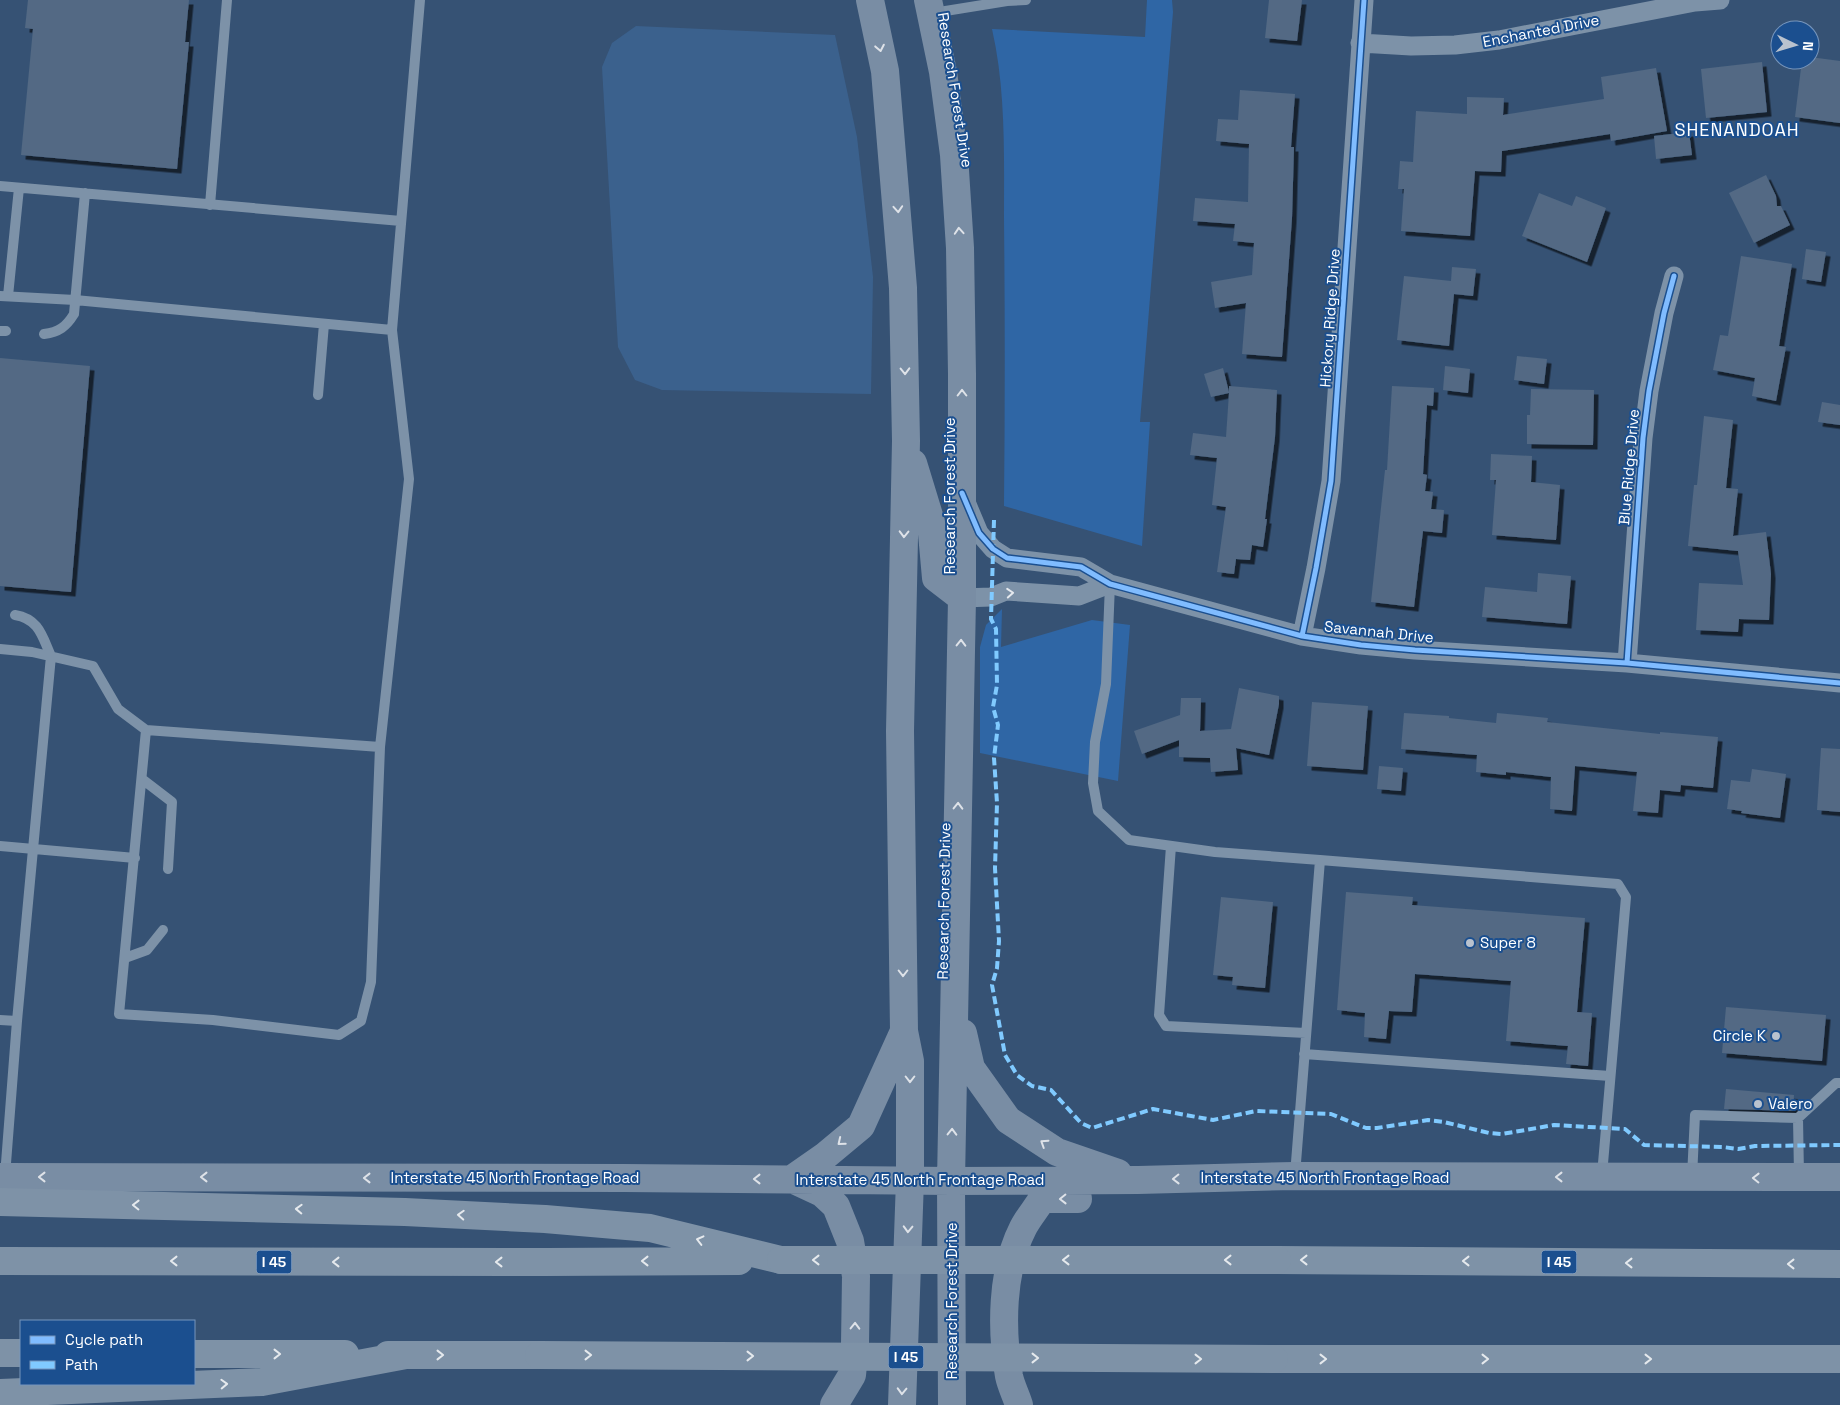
<svg xmlns="http://www.w3.org/2000/svg" width="1840" height="1405" font-family="'Space Grotesk',sans-serif">
  <style>
    .green { fill: #2f66a5 }
    .water { fill: #3b618d }
    .building { fill: #526984; filter: url(#shadow) }
    .lines { fill: none; stroke-linecap: round; stroke-linejoin: round }
    .service { stroke: #7d92a8; stroke-width: 10 }
    .minor { stroke: #7d92a8; stroke-width: 19 }
    .secondary { stroke: #798da4; stroke-width: 28 }
    .motorway { stroke: #7e92a7; stroke-width: 28 }
    .motorway-bridge { stroke: #7e92a7; stroke-width: 28 }
    .quiet { stroke: #80caff; stroke-width: 4; stroke-dasharray: 8 4; stroke-linecap: butt }
    .cycleway-casing { stroke: #1b4f8f; stroke-width: 8 }
    .cycleway { stroke: #80bcff; stroke-width: 5 }
    .oneway { stroke: #dee2e8 }
    .oneway2 { stroke: #e5e9ee }
    .oneway3 { stroke: #e5e9ed }
    .poi-dot { fill: #b9c2ce; stroke: #1b4f8f; stroke-width: 2 }
    .labels { text-anchor: middle; stroke-width: 4; stroke-linejoin: round; paint-order: stroke }
    .shield { fill: #1b4f8f; stroke: #bbcadd; stroke-width: 1 }
    .shield-label { font-size: 14px; font-weight: bold; fill: #fff }
    .street-label { font-size: 15px; fill: #fff; stroke: #1b4f8f }
    .poi-label { font-size: 15px; fill: #fff; stroke: #1b4f8f; text-anchor: start }
    .quarter-label { font-size: 18px; letter-spacing: 1px; fill: #fff; stroke: #1b4f8f }
  </style>
  <defs>
    <filter id="shadow"><feDropShadow dx="4.5" dy="4.5" stdDeviation="0" flood-color="#0009"/></filter>
  </defs>
  <rect width="100%" height="100%" fill="#365274"/>
  <path class="green" d="M 1147,0 L 1172,0 L 1173,12 L 1140,422 L 1150,422 L 1142,546 L 1004,506 C 1005,410 1005,314 1004,218 C 1004,156 1006,90 992,29 L 1145,37 Z
    M 1002,609 L 1001,647 L 1092,620 L 1130,625 L 1118,781 L 980,753 L 980,647 L 986,625 Z"/>
  <path class="water" d="M 636,26 L 835,35 L 857,137 L 873,277 L 871,394 L 662,390 L 635,380 L 618,347 L 602,67 L 612,43 Z"/>
  <path class="building" d="M 28,0 L 189,0 L 185,42 L 189,42 L 177,169 L 21,155 L 33,29 L 25,28 Z
    M 1269,0 L 1302,0 L 1297,41 L 1265,38 Z
    M 1810,57 L 1840,61 L 1840,123 L 1795,117 L 1802,60 L 1810,60 Z
    M 1762,62 L 1767,112 L 1706,118 L 1701,69 Z
    M 1656,68 L 1667,131 L 1611,141 L 1610,134 L 1502,151 L 1501,172 L 1475,171 L 1470,236 L 1401,231 L 1404,189 L 1398,189 L 1400,161 L 1413,162 L 1416,111 L 1467,114 L 1467,97 L 1504,98 L 1503,115 L 1604,99 L 1601,77 Z
    M 1240,90 L 1295,94 L 1291,147 L 1294,147 L 1292,218 L 1282,357 L 1242,354 L 1246,303 L 1215,308 L 1211,282 L 1252,275 L 1254,243 L 1233,241 L 1235,224 L 1193,221 L 1195,198 L 1248,202 L 1249,144 L 1216,141 L 1218,119 L 1238,120 Z
    M 1689,132 L 1692,155 L 1656,159 L 1654,136 Z
    M 1766,175 L 1776,196 L 1777,206 L 1781,206 L 1790,225 L 1754,243 L 1729,193 Z
    M 1539,193 L 1572,206 L 1576,196 L 1606,208 L 1587,262 L 1522,236 Z
    M 1806,249 L 1826,252 L 1821,282 L 1802,279 Z
    M 1741,256 L 1792,264 L 1779,346 L 1786,347 L 1776,401 L 1752,396 L 1755,378 L 1713,370 L 1720,335 L 1728,336 Z
    M 1452,267 L 1476,269 L 1473,296 L 1454,294 L 1449,346 L 1397,340 L 1404,276 L 1451,281 Z
    M 1517,356 L 1547,359 L 1544,384 L 1514,380 Z
    M 0,358 L 90,366 L 71,592 L 0,586 Z
    M 1445,366 L 1470,369 L 1468,393 L 1443,390 Z
    M 1223,368 L 1229,392 L 1229,386 L 1277,390 L 1275,437 L 1265,519 L 1267,519 L 1263,547 L 1252,545 L 1250,560 L 1236,559 L 1234,574 L 1217,572 L 1226,507 L 1212,505 L 1217,458 L 1190,455 L 1193,433 L 1226,437 L 1229,393 L 1211,397 L 1204,374 Z
    M 1392,386 L 1434,388 L 1433,406 L 1427,405 L 1423,474 L 1427,475 L 1425,491 L 1433,492 L 1431,509 L 1444,510 L 1442,533 L 1423,531 L 1414,607 L 1371,602 L 1385,470 L 1387,470 Z
    M 1531,389 L 1594,390 L 1593,445 L 1527,444 L 1527,415 L 1530,415 Z
    M 1822,402 L 1840,405 L 1840,425 L 1818,422 Z
    M 1704,416 L 1733,420 L 1726,488 L 1738,489 L 1733,536 L 1766,532 L 1771,574 L 1769,620 L 1739,619 L 1738,632 L 1696,630 L 1699,583 L 1743,585 L 1738,551 L 1688,546 L 1694,485 L 1697,485 Z
    M 1491,454 L 1532,456 L 1531,482 L 1560,485 L 1556,540 L 1492,535 L 1496,480 L 1490,480 Z
    M 1538,573 L 1571,576 L 1567,624 L 1482,617 L 1485,587 L 1537,592 Z
    M 1239,688 L 1279,696 L 1279,704 L 1269,755 L 1236,748 L 1238,770 L 1211,772 L 1210,758 L 1179,757 L 1179,740 L 1142,754 L 1134,731 L 1180,715 L 1181,698 L 1201,698 L 1200,731 L 1231,729 Z
    M 1312,702 L 1368,706 L 1363,770 L 1307,766 Z
    M 1404,713 L 1449,716 L 1449,718 L 1496,723 L 1497,713 L 1548,718 L 1547,722 L 1660,734 L 1660,732 L 1718,737 L 1713,788 L 1681,785 L 1680,792 L 1660,790 L 1658,813 L 1633,811 L 1637,772 L 1575,766 L 1572,811 L 1550,809 L 1551,777 L 1506,772 L 1506,775 L 1476,772 L 1477,755 L 1401,749 Z
    M 1821,748 L 1840,749 L 1840,812 L 1817,810 Z
    M 1379,766 L 1403,768 L 1401,791 L 1377,789 Z
    M 1752,769 L 1786,774 L 1780,818 L 1741,813 L 1742,811 L 1727,809 L 1731,780 L 1750,782 Z
    M 1346,892 L 1413,897 L 1412,905 L 1585,918 L 1577,1012 L 1592,1013 L 1588,1066 L 1566,1064 L 1568,1046 L 1506,1041 L 1511,981 L 1415,974 L 1412,1012 L 1389,1011 L 1386,1039 L 1364,1037 L 1365,1013 L 1337,1010 Z
    M 1221,897 L 1273,902 L 1265,988 L 1232,985 L 1233,977 L 1213,975 Z
    M 1726,1007 L 1826,1015 L 1822,1061 L 1722,1053 Z
    M 1726,1089 L 1794,1095 L 1793,1111 L 1724,1109 Z"/>
  <g class="lines">
    <path class="service" d="M 933,13 L 1007,1 L 1026,0
      M 0,186 L 401,221
      M 210,205 L 227,0
      M 0,296 L 75,300 L 392,330
      M 8,296 L 19,188
      M 0,331 L 6,331
      M 44,334 C 59,332 66,327 74,314 L 85,193
      M 318,395 L 324,324
      M 1110,584 L 1106,684 L 1095,742 L 1093,783 L 1098,811 L 1129,840 L 1215,852 L 1320,860
      M 0,649 L 32,652 L 93,666 L 118,709 L 146,730
      M 380,747 L 146,730 L 119,1014 L 213,1020 L 339,1035 L 361,1021 L 371,982 L 380,747 L 409,479 L 392,330 L 420,0
      M 142,779 L 172,802 L 168,869
      M 0,846 L 135,858
      M 1171,846 L 1159,1015 L 1166,1026 L 1306,1033
      M 125,958 L 147,950 L 163,930
      M 0,1020 L 17,1021
      M 1304,1054 L 1610,1076
      M 1798,1118 L 1799,1175
      M 1295,1175 L 1320,860 L 1618,884 L 1626,897 L 1602,1175
      M 5,1176 L 17,1021 L 51,656 C 42,636 39,619 15,615
      M 1692,1177 L 1695,1115 L 1798,1118 L 1836,1083 L 1840,1083"/>
    <path class="minor" d="M 1360,43 L 1411,46 L 1455,45 L 1499,40 L 1695,2 L 1720,0
      M 966,502 L 979,533 L 993,549 L 1007,558 L 1081,567 L 1110,584 L 1302,636 L 1361,645 L 1415,650 L 1627,663 L 1840,683
      M 962,598 L 991,597 L 1006,591 L 1079,596 L 1110,584
      M 1302,636 L 1316,568 L 1331,481 L 1364,0
      M 1627,663 L 1643,438 L 1649,391 L 1664,313 L 1674,276"/>
    <path class="secondary" d="M 870,0 L 885,71 L 903,288 L 906,441 L 900,731 L 904,1031 L 910,1061 L 910,1180 L 902,1405
      M 928,0 L 943,72 L 954,155 L 960,248 L 962,374 L 962,598 L 951,1181 L 952,1405
      M 913,463 L 931,522 L 936,578 L 962,598
      M 963,1033 L 971,1068 L 1008,1120 L 1057,1152 L 1118,1173
      M 0,1177 L 624,1178 L 951,1181 L 1138,1180 L 1294,1176 L 1840,1177
      M 834,1405 L 852,1375 L 855,1344 L 856,1276 L 850,1241 L 836,1206 L 822,1193 L 792,1179 L 825,1156 L 861,1126 L 904,1031
      M 1019,1405 C 1016,1395 1011,1386 1009,1376 C 1001,1330 1001,1271 1023,1228 C 1028,1218 1036,1209 1042,1199 L 1078,1199"/>
    <path class="motorway" d="M 0,1202 L 405,1212 L 545,1219 L 650,1228 L 781,1260
      M 1277,1260 L 1840,1264
      M 0,1261 L 547,1262 L 739,1261
      M 0,1353 L 21,1353
      M 194,1354 L 345,1354
      M 388,1355 L 539,1355
      M 1274,1359 L 1840,1359
      M 0,1393 L 262,1382 L 406,1355"/>
    <path class="motorway-bridge" d="M 781,1260 L 1277,1260
      M 539,1355 L 1274,1359"/>
    <path class="quiet" d="M 994,520 L 991,619 L 996,629 L 997,685 L 993,707 L 998,725 L 994,758 L 997,803 L 995,868 L 999,941 L 997,968 L 992,985 L 1005,1055 L 1017,1075 L 1032,1086 L 1051,1090 L 1081,1123 L 1092,1128 L 1153,1109 L 1213,1120 L 1256,1111 L 1331,1114 L 1366,1128 L 1377,1128 L 1428,1120 L 1444,1122 L 1489,1133 L 1502,1134 L 1554,1125 L 1625,1129 L 1644,1145 L 1723,1147 L 1738,1149 L 1755,1146 L 1840,1145"/>
    <defs>
      <path id="cycleway" d="M 962,493 L 979,533 L 993,549 L 1007,558 L 1081,567 L 1110,584 L 1302,636 L 1361,645 L 1415,650 L 1627,663 L 1840,683
        M 1302,636 L 1316,568 L 1331,481 L 1364,0
        M 1627,663 L 1643,438 L 1649,391 L 1664,313 L 1674,276"/>
    </defs>
    <use href="#cycleway" class="cycleway-casing"/>
    <use href="#cycleway" class="cycleway"/>
  </g>
  <defs><path id="oneway-chevron" d="M-2-3.5L2.5 0L-2 3.5" fill="none" stroke-width="1.6" stroke-linecap="round" stroke-linejoin="round" transform="scale(1.25)"/></defs>
  <g class="oneway">
    <use href="#oneway-chevron" transform="translate(880 48) rotate(79)"/>
    <use href="#oneway-chevron" transform="translate(898 209) rotate(86)"/>
    <use href="#oneway-chevron" transform="translate(959 231) rotate(-94)"/>
    <use href="#oneway-chevron" transform="translate(905 371) rotate(89)"/>
    <use href="#oneway-chevron" transform="translate(962 393) rotate(-90)"/>
    <use href="#oneway-chevron" transform="translate(904 534) rotate(91)"/>
    <use href="#oneway-chevron" transform="translate(961 643) rotate(-89)"/>
    <use href="#oneway-chevron" transform="translate(958 806) rotate(-89)"/>
    <use href="#oneway-chevron" transform="translate(903 973) rotate(90)"/>
    <use href="#oneway-chevron" transform="translate(910 1079) rotate(90)"/>
    <use href="#oneway-chevron" transform="translate(952 1132) rotate(-89)"/>
    <use href="#oneway-chevron" transform="translate(841 1142) rotate(141)"/>
    <use href="#oneway-chevron" transform="translate(1044 1143) rotate(-147)"/>
    <use href="#oneway-chevron" transform="translate(42 1177) rotate(-180)"/>
    <use href="#oneway-chevron" transform="translate(204 1177) rotate(-180)"/>
    <use href="#oneway-chevron" transform="translate(1559 1177) rotate(-180)"/>
    <use href="#oneway-chevron" transform="translate(367 1178) rotate(-180)"/>
    <use href="#oneway-chevron" transform="translate(1756 1178) rotate(-179)"/>
    <use href="#oneway-chevron" transform="translate(757 1179) rotate(-180)"/>
    <use href="#oneway-chevron" transform="translate(1176 1179) rotate(179)"/>
    <use href="#oneway-chevron" transform="translate(1063 1199) rotate(179)"/>
    <use href="#oneway-chevron" transform="translate(908 1229) rotate(92)"/>
    <use href="#oneway-chevron" transform="translate(855 1326) rotate(-89)"/>
    <use href="#oneway-chevron" transform="translate(902 1391) rotate(92)"/>
  </g>
  <use class="oneway2" href="#oneway-chevron" transform="translate(1010 593) rotate(-4)"/>
  <g class="oneway3">
    <use href="#oneway-chevron" transform="translate(136 1205) rotate(-179)"/>
    <use href="#oneway-chevron" transform="translate(299 1209) rotate(-178)"/>
    <use href="#oneway-chevron" transform="translate(461 1215) rotate(-177)"/>
    <use href="#oneway-chevron" transform="translate(700 1240) rotate(-166)"/>
    <use href="#oneway-chevron" transform="translate(816 1260) rotate(180)"/>
    <use href="#oneway-chevron" transform="translate(1066 1260) rotate(180)"/>
    <use href="#oneway-chevron" transform="translate(1228 1260) rotate(180)"/>
    <use href="#oneway-chevron" transform="translate(1304 1260) rotate(-180)"/>
    <use href="#oneway-chevron" transform="translate(174 1261) rotate(-180)"/>
    <use href="#oneway-chevron" transform="translate(645 1261) rotate(180)"/>
    <use href="#oneway-chevron" transform="translate(1466 1261) rotate(-180)"/>
    <use href="#oneway-chevron" transform="translate(336 1262) rotate(-180)"/>
    <use href="#oneway-chevron" transform="translate(499 1262) rotate(-180)"/>
    <use href="#oneway-chevron" transform="translate(1629 1263) rotate(-180)"/>
    <use href="#oneway-chevron" transform="translate(1791 1264) rotate(-180)"/>
    <use href="#oneway-chevron" transform="translate(277 1354)"/>
    <use href="#oneway-chevron" transform="translate(440 1355)"/>
    <use href="#oneway-chevron" transform="translate(588 1355)"/>
    <use href="#oneway-chevron" transform="translate(750 1356)"/>
    <use href="#oneway-chevron" transform="translate(1035 1358)"/>
    <use href="#oneway-chevron" transform="translate(1198 1359)"/>
    <use href="#oneway-chevron" transform="translate(1323 1359)"/>
    <use href="#oneway-chevron" transform="translate(1485 1359)"/>
    <use href="#oneway-chevron" transform="translate(1648 1359)"/>
    <use href="#oneway-chevron" transform="translate(224 1384) rotate(-2)"/>
  </g>
  <g class="poi-dot">
    <circle cx="1470" cy="943" r="5"/>
    <circle cx="1776" cy="1036" r="5"/>
    <circle cx="1758" cy="1104" r="5"/>
  </g>
  <g class="labels">
    <g class="shield">
      <rect x="256.5" y="1250.5" width="35" height="23" rx="4"/>
      <rect x="1541.5" y="1250.5" width="35" height="23" rx="4"/>
      <rect x="888.5" y="1345.5" width="35" height="23" rx="4"/>
    </g>
    <g class="shield-label">
      <text x="274" y="1267">I 45</text>
      <text x="1559" y="1267">I 45</text>
      <text x="906" y="1362">I 45</text>
    </g>
    <g class="street-label">
      <text transform="translate(1541 31) rotate(-11)" y="5">Enchanted Drive</text>
      <text transform="translate(955 90) rotate(81)" y="5">Research Forest Drive</text>
      <text transform="translate(1330 318) rotate(-86)" y="5">Hickory Ridge Drive</text>
      <text transform="translate(1629 467) rotate(-85)" y="5">Blue Ridge Drive</text>
      <text transform="translate(950 496) rotate(-90)" y="5">Research Forest Drive</text>
      <text transform="translate(1379 632) rotate(6)" y="5">Savannah Drive</text>
      <text transform="translate(944 901) rotate(-89)" y="5">Research Forest Drive</text>
      <text x="515" y="1183">Interstate 45 North Frontage Road</text>
      <text x="1325" y="1183">Interstate 45 North Frontage Road</text>
      <text x="920" y="1185">Interstate 45 North Frontage Road</text>
      <text transform="translate(952 1301) rotate(-90)" y="5">Research Forest Drive</text>
    </g>
    <g class="poi-label">
      <text x="1480" y="948">Super 8</text>
      <text x="1766" y="1041" text-anchor="end">Circle K</text>
      <text x="1768" y="1109">Valero</text>
    </g>
    <g class="quarter-label">
      <text x="1737" y="136">SHENANDOAH</text>
    </g>
  </g>
  <rect x="20" y="1320" width="175" height="65" fill="#1b4f8f" stroke="#7695bc"/>
  <rect x="30" y="1336" width="25" height="8" fill="#80bcff" stroke="#7695bc"/>
  <text x="65" y="1345" font-size="15" fill="#ffffff">Cycle path</text>
  <rect x="30" y="1361" width="25" height="8" fill="#80caff" stroke="#7695bc"/>
  <text x="65" y="1370" font-size="15" fill="#ffffff">Path</text>
  <g transform="translate(1795 45) rotate(95)"><circle r="24" fill="#1b4f8f" stroke="#7695bc"/>
  <path d="M0-4L9 19L0 12L-9 19Z" fill="#b9c2ce"/>
  <text y="-8" font-size="14" font-weight="bold" text-anchor="middle" fill="#ffffff">N</text>
  </g>
</svg>
